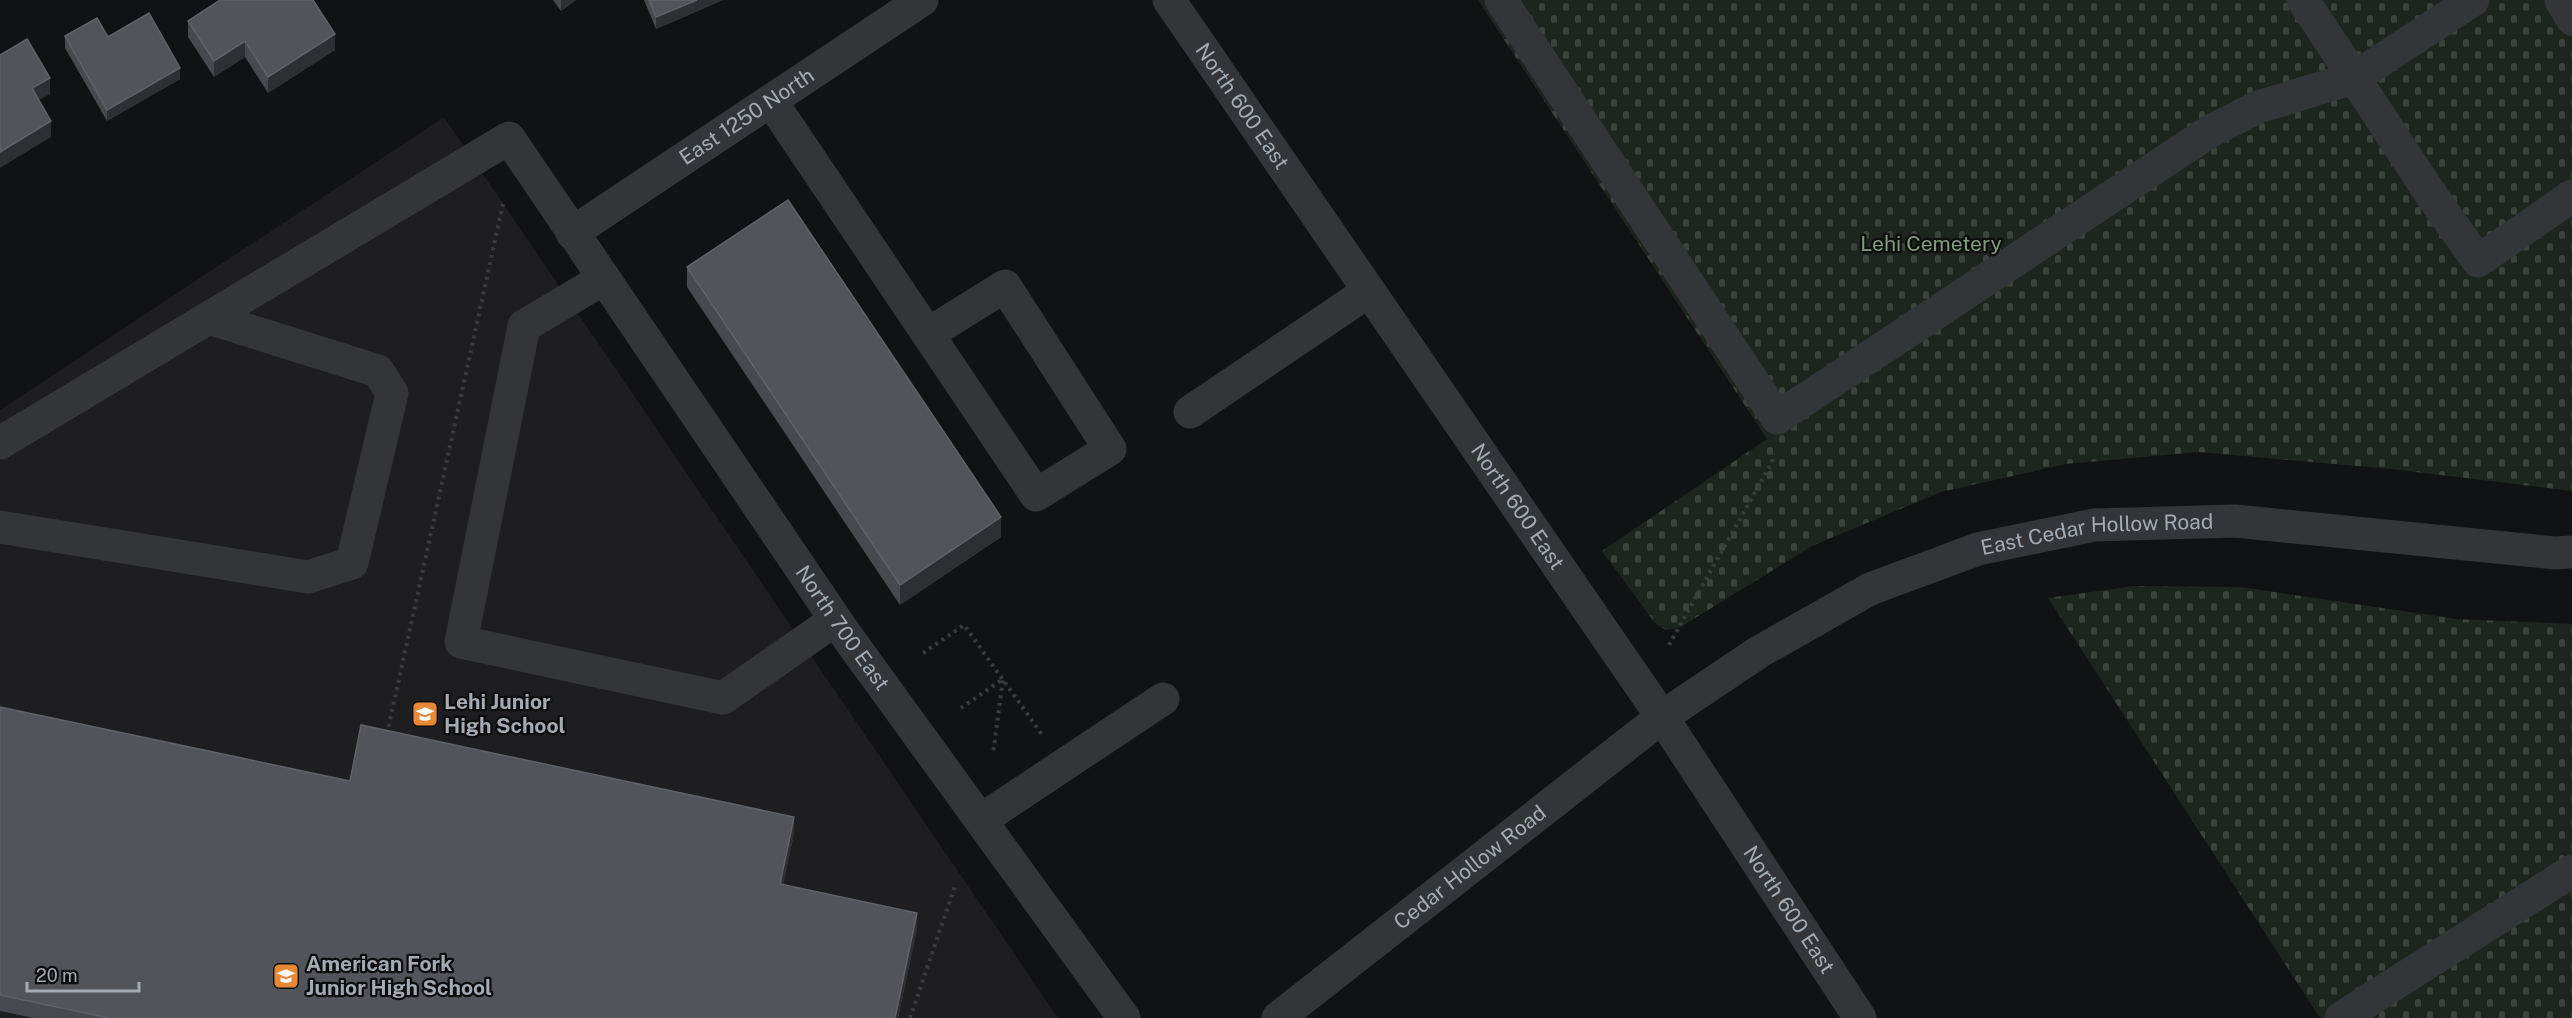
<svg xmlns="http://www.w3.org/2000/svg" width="2572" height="1018" font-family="'Public Sans',sans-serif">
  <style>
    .built { fill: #1e1e20 }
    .cemetery { fill: url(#cemetery-stones) }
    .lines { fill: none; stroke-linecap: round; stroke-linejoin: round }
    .path { stroke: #393c3f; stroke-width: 4; stroke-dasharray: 3 4.5; stroke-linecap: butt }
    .minor { stroke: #333538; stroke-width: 33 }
    .wall { fill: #48494e }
    .shaded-wall { fill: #2e2f32 }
    .building { fill: #525459; stroke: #5f6267; stroke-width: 1.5 }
    .labels { text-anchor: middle; stroke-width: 4.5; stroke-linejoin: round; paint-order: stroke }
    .street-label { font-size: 21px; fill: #a4abb3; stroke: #0d0d0e }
    .park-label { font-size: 21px; fill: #809d7c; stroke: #0d0d0e }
    .poi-label { font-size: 21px; font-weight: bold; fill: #a4abb3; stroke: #0d0d0e; text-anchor: start }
  </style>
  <defs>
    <pattern id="cemetery-stones" width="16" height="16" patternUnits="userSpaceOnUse" patternTransform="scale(1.5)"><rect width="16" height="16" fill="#1e251e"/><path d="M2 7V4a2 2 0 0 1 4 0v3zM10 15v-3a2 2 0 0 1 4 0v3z" fill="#3c423c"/></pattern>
  </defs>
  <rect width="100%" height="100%" fill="#111213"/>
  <path class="built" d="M 444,117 L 1058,1018 L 0,1018 L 0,410 Z"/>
  <path class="cemetery" d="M 1478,0 L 2572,0 L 2572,491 L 2391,469 L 2199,452 L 2066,464 L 1941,492 L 1812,546 L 1679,628 L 1666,630 L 1655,623 L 1602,551 L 1767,439 Z
    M 2134,586 L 2240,587 L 2457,619 L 2572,624 L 2572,1018 L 2320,1018 L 2048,598 Z"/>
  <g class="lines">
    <path class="path" d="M 1669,645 L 1772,462 L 1773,454
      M 923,653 L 964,625 L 1043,736
      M 961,708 L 1003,679 L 993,754
      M 387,734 L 503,204
      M 910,1018 L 955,886"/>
    <g class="minor">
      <path id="s1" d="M 1169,0 L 1662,717 L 1860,1018"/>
      <path d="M 1501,0 L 1777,418 L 2209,132 L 2258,107 L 2354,78 L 2473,0"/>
      <path d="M 2303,0 L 2432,196 L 2478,261 L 2572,196"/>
      <path d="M 2561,0 L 2572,19"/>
      <path d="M 771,101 L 1036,495 L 1110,449 L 1005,286 L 928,334"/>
      <path id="s2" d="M 572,233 L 922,0"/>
      <path d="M 603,279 L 524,326 L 461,642 L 723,698 L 835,620"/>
      <path d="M 1190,412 L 1369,291"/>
      <path id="s3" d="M 0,443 L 509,138 L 846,635 L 1124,1018"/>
      <path d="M 0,527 L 308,577 L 352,563 L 392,393 L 378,371 L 209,318"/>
      <path d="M 981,820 L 1163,699"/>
      <path id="s4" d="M 1278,1018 L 1662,717 L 1759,652 L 1870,589 L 1978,549 L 2094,525 L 2235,521 L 2555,553 L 2572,552"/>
      <path d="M 2341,1018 L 2572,871"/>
    </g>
  </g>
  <path class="wall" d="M 553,0 L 576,0 L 561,11 Z
    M 644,0 L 723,0 L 656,29 Z
    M 188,21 L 335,50 L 268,93 L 245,57 L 214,77 L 188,37 Z
    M 65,36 L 108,37 L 180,79 L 107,121 L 65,48 Z
    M 687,267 L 1001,537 L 900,605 L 687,287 Z
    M 0,707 L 350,781 L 794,833 L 783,885 L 917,929 L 898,1018 L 34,1018 L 0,1011 Z"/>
  <path class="shaded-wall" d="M 561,0 L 576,0 L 561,11 Z
    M 697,0 L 723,0 L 656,29 L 656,17 Z
    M 335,34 L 335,50 L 268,93 L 268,77 Z
    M 245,41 L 245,57 L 214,77 L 214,61 Z
    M 180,68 L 180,79 L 107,121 L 107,110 Z
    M 50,78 L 50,94 L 32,104 L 32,88 Z
    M 51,121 L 51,137 L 0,168 L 0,152 Z
    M 1001,517 L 1001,537 L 900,605 L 900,585 Z
    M 794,817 L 794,833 L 780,900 L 780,884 Z
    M 917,913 L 917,929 L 898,1018 L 895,1018 Z"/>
  <path class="building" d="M 220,0 L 313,0 L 335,34 L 268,77 L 245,41 L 214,61 L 188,21 Z
    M 649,0 L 697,0 L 656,17 Z
    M 149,13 L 180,68 L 107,110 L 65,36 L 97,18 L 108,37 Z
    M 27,39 L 50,78 L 32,88 L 51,121 L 0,152 L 0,55 Z
    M 788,200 L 1001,517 L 900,585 L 687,267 Z
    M 0,707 L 350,781 L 361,725 L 794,817 L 780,884 L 917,913 L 895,1018 L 109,1018 L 0,995 Z"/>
  <defs>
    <symbol id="school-square" viewBox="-11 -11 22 22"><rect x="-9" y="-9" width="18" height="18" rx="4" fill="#e68836" stroke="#0d0d0e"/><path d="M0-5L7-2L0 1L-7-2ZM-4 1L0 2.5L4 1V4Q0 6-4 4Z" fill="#fff"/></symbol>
  </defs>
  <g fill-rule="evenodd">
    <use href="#school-square" x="410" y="699" width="30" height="30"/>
    <use href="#school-square" x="271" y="961" width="30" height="30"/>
  </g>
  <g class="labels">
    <g class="street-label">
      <text dy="7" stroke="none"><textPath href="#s1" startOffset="129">North 600 East</textPath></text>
      <text dy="7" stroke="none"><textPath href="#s2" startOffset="210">East 1250 North</textPath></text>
      <text dy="7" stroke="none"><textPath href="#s1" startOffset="615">North 600 East</textPath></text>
      <text dy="7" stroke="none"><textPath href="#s4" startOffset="968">East Cedar Hollow Road</textPath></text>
      <text dy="7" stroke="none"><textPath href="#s3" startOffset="1186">North 700 East</textPath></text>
      <text dy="7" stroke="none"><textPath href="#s4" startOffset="244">Cedar Hollow Road</textPath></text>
      <text dy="7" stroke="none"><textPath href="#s1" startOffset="1101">North 600 East</textPath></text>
    </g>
    <g class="park-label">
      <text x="1931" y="251">Lehi Cemetery</text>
    </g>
    <g class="poi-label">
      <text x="444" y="709">Lehi Junior<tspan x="444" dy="24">High School</tspan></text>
      <text x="306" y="971">American Fork<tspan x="306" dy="24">Junior High School</tspan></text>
    </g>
  </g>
  <path d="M27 982v9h112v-9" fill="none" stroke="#a4abb3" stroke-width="3"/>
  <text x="36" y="982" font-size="18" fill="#a4abb3" stroke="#0d0d0e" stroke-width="4.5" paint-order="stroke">20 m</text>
</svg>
